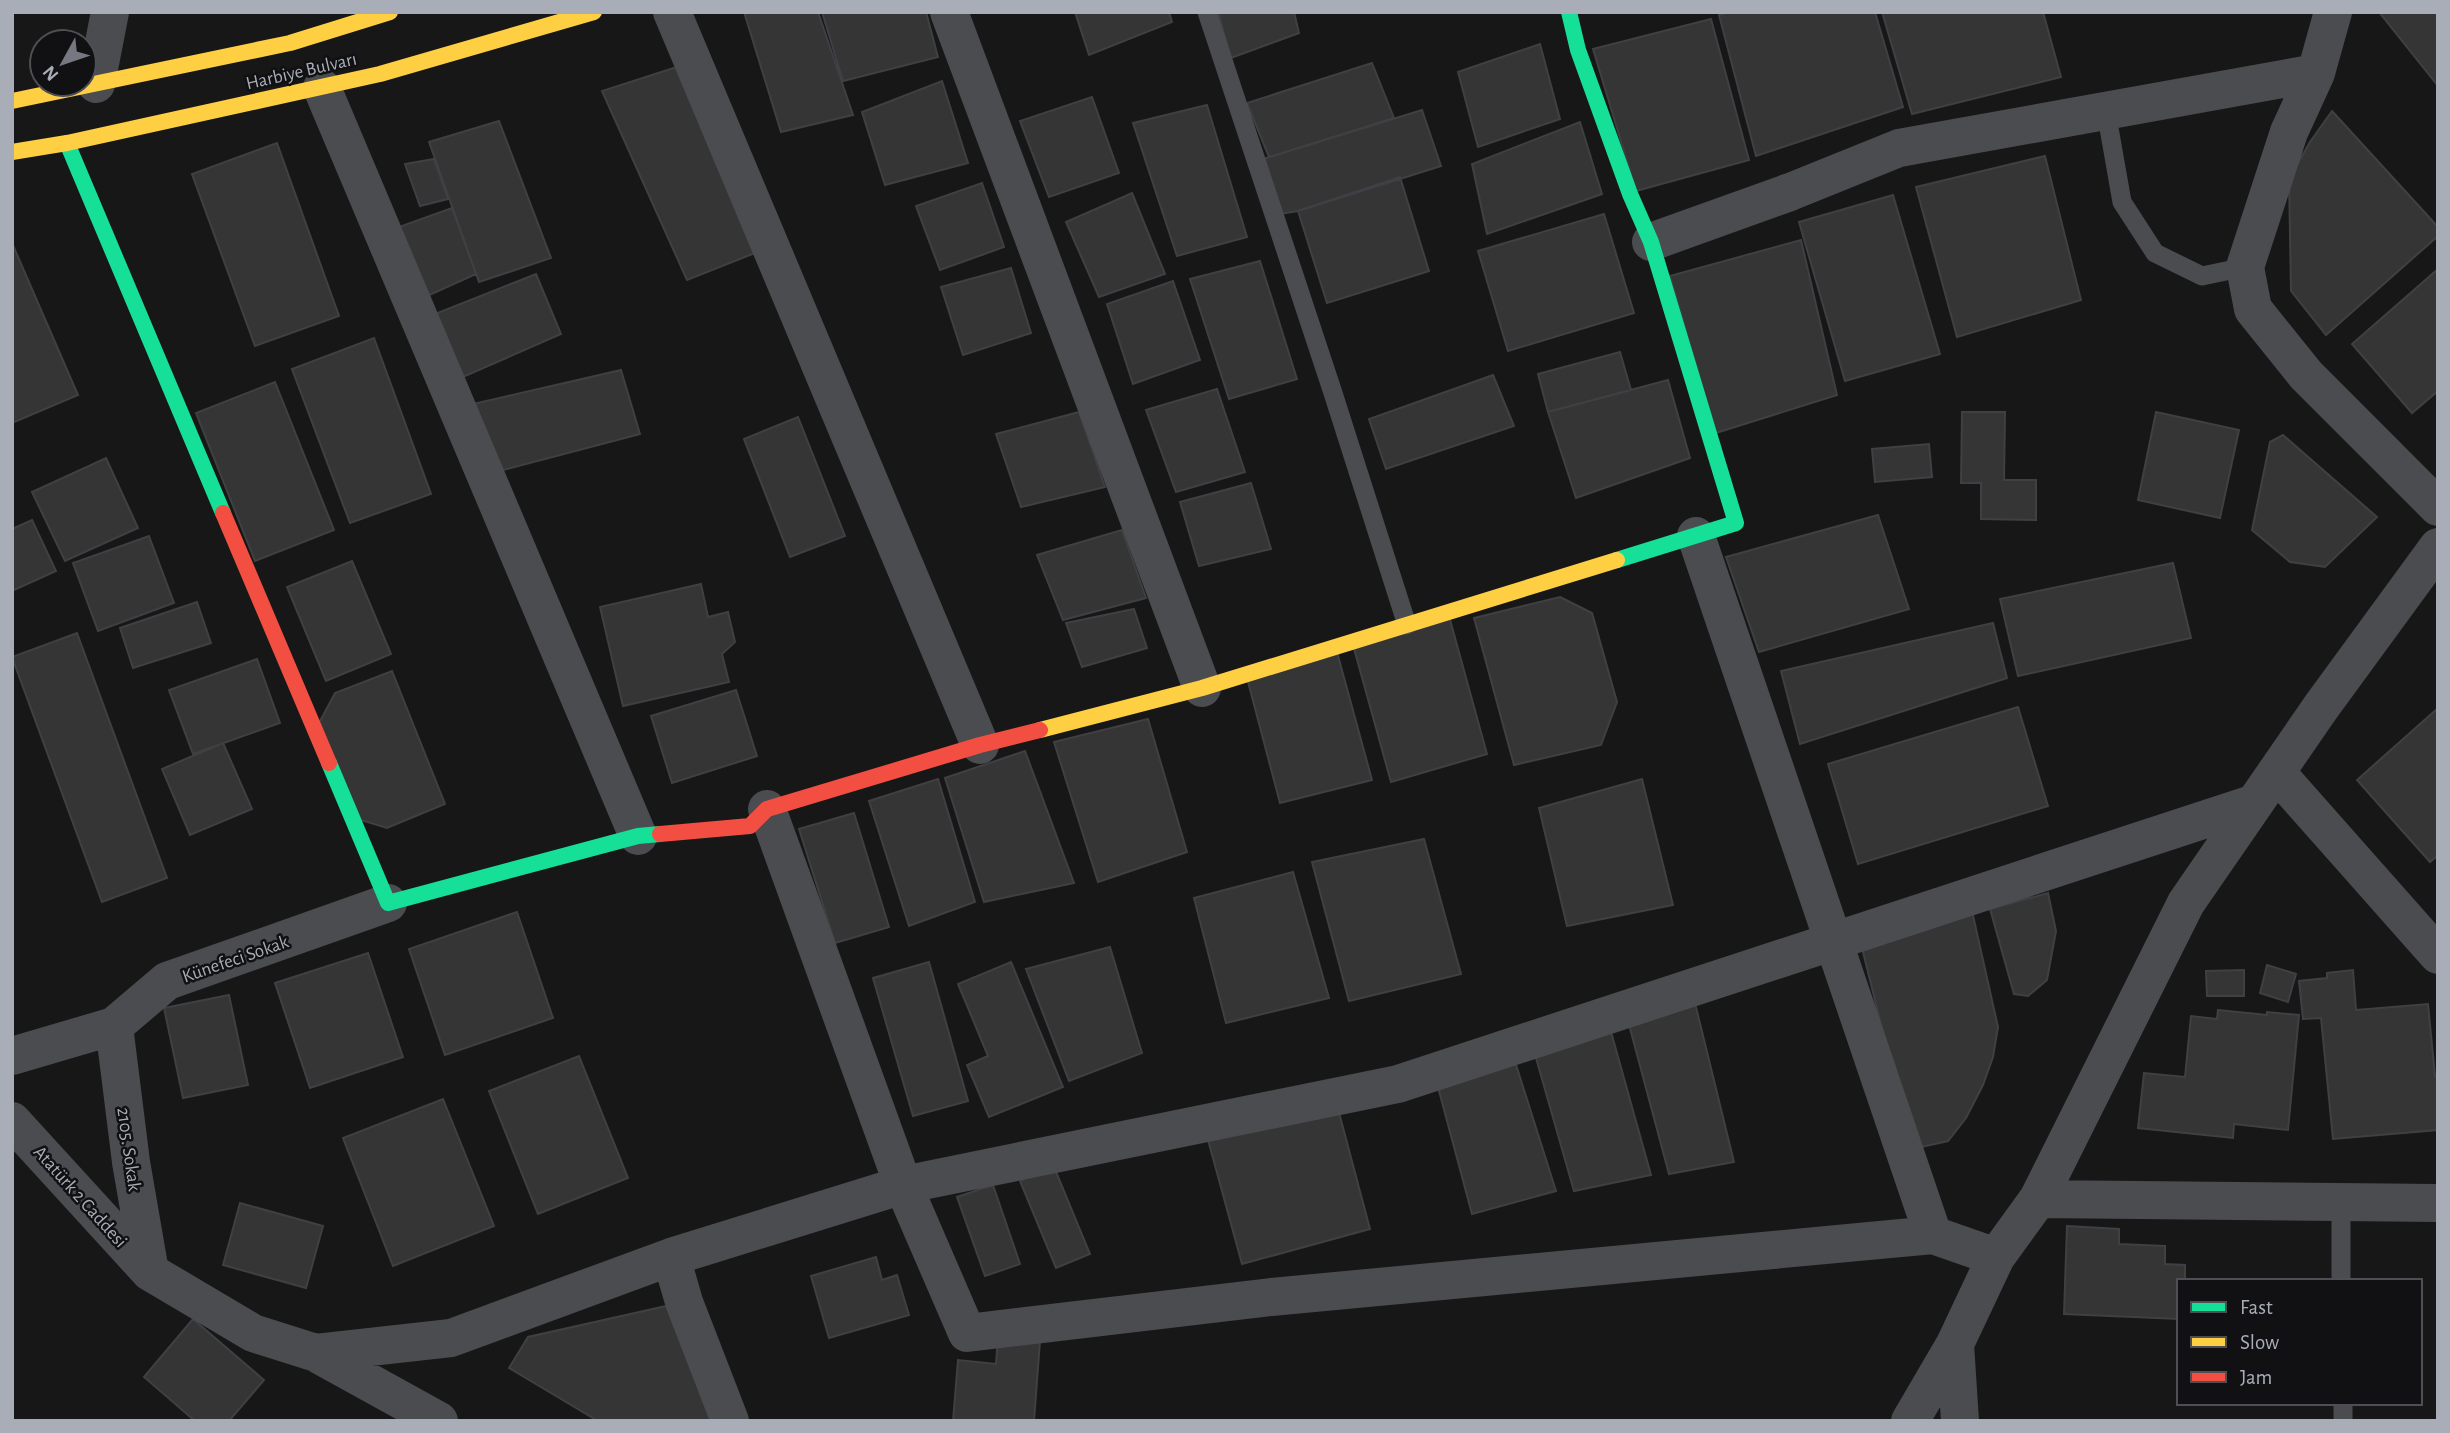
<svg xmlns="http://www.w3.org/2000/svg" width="2450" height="1433" font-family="'Alegreya Sans',sans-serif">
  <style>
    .building { fill: #353536; stroke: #3f4043; stroke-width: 2 }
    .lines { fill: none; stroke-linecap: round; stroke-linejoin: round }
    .lane { stroke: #4b4c50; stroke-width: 19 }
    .street { stroke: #4b4c50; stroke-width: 38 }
    .fast { stroke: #16e098; stroke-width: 16 }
    .slow { stroke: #ffcf43; stroke-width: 16 }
    .jam { stroke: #f24e42; stroke-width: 16 }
    .labels { text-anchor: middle; stroke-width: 5; stroke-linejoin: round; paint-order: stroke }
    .street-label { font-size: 19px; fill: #a8adb8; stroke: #111113 }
  </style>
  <rect width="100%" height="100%" fill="#171717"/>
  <path class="building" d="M 744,12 L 818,12 L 853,115 L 781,132 Z
    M 822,12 L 926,12 L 938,57 L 843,81 Z
    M 1075,12 L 1169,12 L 1172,22 L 1089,55 Z
    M 1218,12 L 1294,12 L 1299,33 L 1231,58 Z
    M 1730,12 L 1875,12 L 1903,107 L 1756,156 L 1719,15 Z
    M 1882,12 L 2043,12 L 2061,77 L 1912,114 Z
    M 2379,12 L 2438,12 L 2438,86 Z
    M 1711,19 L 1749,160 L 1636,191 L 1593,49 Z
    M 1540,44 L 1560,119 L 1478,147 L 1458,72 Z
    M 1372,63 L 1394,118 L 1269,157 L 1247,103 Z
    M 686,64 L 760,251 L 687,280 L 602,91 Z
    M 942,81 L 968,163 L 885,185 L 862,112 Z
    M 1092,97 L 1119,173 L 1049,197 L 1020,121 Z
    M 1207,105 L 1247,237 L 1177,256 L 1133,123 Z
    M 1422,110 L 1441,166 L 1298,211 L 1279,214 L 1263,159 Z
    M 2332,111 L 2438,227 L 2438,236 L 2326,335 L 2291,291 L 2289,179 L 2310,142 Z
    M 499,121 L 551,258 L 479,282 L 429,142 Z
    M 1580,122 L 1602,194 L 1487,234 L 1472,164 Z
    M 277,143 L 339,316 L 255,346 L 192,174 Z
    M 2045,156 L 2081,300 L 1957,337 L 1916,187 Z
    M 434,159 L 448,199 L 420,206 L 405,164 Z
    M 1400,177 L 1429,271 L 1327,303 L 1298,211 Z
    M 982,183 L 1004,247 L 940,270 L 916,206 Z
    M 1132,193 L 1165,274 L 1099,297 L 1066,222 Z
    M 1893,195 L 1940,354 L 1845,381 L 1799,222 Z
    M 452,208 L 476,274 L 423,298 L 396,228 Z
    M 1604,214 L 1634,313 L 1508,351 L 1478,251 Z
    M 1801,240 L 1837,395 L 1716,433 L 1670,276 Z
    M 12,243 L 78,395 L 12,423 Z
    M 1260,261 L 1297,379 L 1229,399 L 1190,279 Z
    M 1011,268 L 1031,333 L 963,355 L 941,287 Z
    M 2438,269 L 2438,391 L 2412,413 L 2352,344 Z
    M 536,274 L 561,334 L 463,377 L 435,314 Z
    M 1173,281 L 1200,360 L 1133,384 L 1107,304 Z
    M 374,338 L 431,494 L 350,523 L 292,369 Z
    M 1620,352 L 1631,390 L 1548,412 L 1538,374 Z
    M 621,370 L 640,434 L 492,473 L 469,405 Z
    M 1493,375 L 1514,426 L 1386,469 L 1369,419 Z
    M 1668,380 L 1690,458 L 1576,498 L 1548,412 Z
    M 275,382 L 334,530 L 255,561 L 196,413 Z
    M 1217,389 L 1245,472 L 1176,492 L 1146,410 Z
    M 1079,412 L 1105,487 L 1021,507 L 996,434 Z
    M 1962,412 L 2005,412 L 2004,480 L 2036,480 L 2036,520 L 1981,519 L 1981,483 L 1961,483 Z
    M 2156,412 L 2239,430 L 2220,518 L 2138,500 Z
    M 798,417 L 845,536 L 790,557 L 744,439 Z
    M 2283,435 L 2377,517 L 2325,567 L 2290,562 L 2252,530 L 2270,442 Z
    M 1929,444 L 1932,477 L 1875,482 L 1872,449 Z
    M 106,458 L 138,528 L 65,561 L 32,492 Z
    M 1251,483 L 1271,549 L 1199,566 L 1180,502 Z
    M 1878,515 L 1909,609 L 1759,652 L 1726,557 Z
    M 32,520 L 56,571 L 12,591 L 12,529 Z
    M 1122,530 L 1146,598 L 1063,620 L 1037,555 Z
    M 149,536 L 174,603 L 98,631 L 73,563 Z
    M 352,561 L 391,654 L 326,681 L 287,587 Z
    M 2173,563 L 2191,638 L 2018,676 L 2000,599 Z
    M 701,584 L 708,617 L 728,612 L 735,642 L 722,654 L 729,682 L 623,706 L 600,607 Z
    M 1560,597 L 1592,613 L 1617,702 L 1601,745 L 1514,765 L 1474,618 Z
    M 197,602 L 211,643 L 133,668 L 120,628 Z
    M 1134,609 L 1147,648 L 1082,667 L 1066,623 Z
    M 1449,616 L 1487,754 L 1391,782 L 1353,645 Z
    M 1993,623 L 2007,678 L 1800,744 L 1781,671 Z
    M 77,633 L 167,878 L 102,902 L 12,657 Z
    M 1337,652 L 1372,780 L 1280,803 L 1247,678 Z
    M 257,659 L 280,723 L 193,754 L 169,690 Z
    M 392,671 L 445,804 L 387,828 L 351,817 L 319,723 L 335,693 Z
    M 736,690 L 757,756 L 672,783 L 651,716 Z
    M 2018,707 L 2048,806 L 1858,864 L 1828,764 Z
    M 2438,708 L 2438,855 L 2430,862 L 2357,780 Z
    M 1148,719 L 1187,852 L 1098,882 L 1054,742 Z
    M 223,743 L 252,809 L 190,835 L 162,769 Z
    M 1025,751 L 1074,883 L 984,902 L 945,778 Z
    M 938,779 L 975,902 L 909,926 L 869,801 Z
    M 1642,779 L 1673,905 L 1567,926 L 1539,808 Z
    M 854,813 L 889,927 L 835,943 L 799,829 Z
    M 1424,839 L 1461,974 L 1349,1001 L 1312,862 Z
    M 1293,872 L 1329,998 L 1226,1023 L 1194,898 Z
    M 2048,893 L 2056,931 L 2047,980 L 2028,996 L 2014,994 L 1990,909 Z
    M 1972,911 L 1998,1027 L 1993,1057 L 1983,1085 L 1966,1118 L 1948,1141 L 1912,1149 L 1861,944 Z
    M 517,912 L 553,1018 L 445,1055 L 409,949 Z
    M 1110,947 L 1142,1053 L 1069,1081 L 1026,969 Z
    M 368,953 L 403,1057 L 310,1088 L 275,983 Z
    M 929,962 L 968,1101 L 913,1116 L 873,978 Z
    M 1011,962 L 1063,1087 L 989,1117 L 967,1065 L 988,1056 L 958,984 Z
    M 2267,965 L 2296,974 L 2288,1002 L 2260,993 Z
    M 2244,970 L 2244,996 L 2207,996 L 2206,971 Z
    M 2353,970 L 2356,1010 L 2428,1004 L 2435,1076 L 2438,1076 L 2438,1130 L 2333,1139 L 2321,1018 L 2303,1019 L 2299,981 L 2327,978 L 2327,973 Z
    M 229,995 L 248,1085 L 183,1098 L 164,1008 Z
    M 1694,999 L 1734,1162 L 1669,1174 L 1628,1021 Z
    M 2218,1010 L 2267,1015 L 2267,1012 L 2299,1015 L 2288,1130 L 2234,1124 L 2233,1138 L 2138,1128 L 2144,1073 L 2185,1077 L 2191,1016 L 2217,1019 Z
    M 1608,1021 L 1651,1175 L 1574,1191 L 1532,1044 Z
    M 1512,1052 L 1556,1191 L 1472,1214 L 1435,1076 Z
    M 579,1056 L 628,1178 L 538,1214 L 489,1091 Z
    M 443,1099 L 494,1226 L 393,1266 L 343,1138 Z
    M 1337,1105 L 1370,1229 L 1242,1264 L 1208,1140 Z
    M 1054,1167 L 1090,1254 L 1056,1268 L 1020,1181 Z
    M 993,1185 L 1020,1264 L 985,1276 L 957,1197 Z
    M 240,1203 L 323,1226 L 306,1288 L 223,1265 Z
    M 2067,1226 L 2119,1229 L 2119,1244 L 2165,1246 L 2165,1264 L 2185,1265 L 2185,1281 L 2179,1281 L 2179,1319 L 2064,1314 Z
    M 876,1257 L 882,1280 L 897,1275 L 909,1315 L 829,1338 L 811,1276 Z
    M 684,1302 L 730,1421 L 598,1421 L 509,1368 L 528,1337 Z
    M 193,1319 L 264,1380 L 229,1421 L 195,1421 L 144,1377 Z
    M 998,1337 L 1040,1341 L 1034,1421 L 953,1421 L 958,1360 L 996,1364 Z"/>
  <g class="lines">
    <path class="lane" d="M 1207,12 L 1333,393 L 1407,625
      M 2106,111 L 2122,202 L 2155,253 L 2202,276 L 2245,267
      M 2341,1203 L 2341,1281
      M 2343,1403 L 2343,1421"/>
    <path class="street" d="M 672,12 L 980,745
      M 949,12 L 1202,688
      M 2333,12 L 2316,73 L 2289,132 L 2245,267 L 2253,309 L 2306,375 L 2438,507
      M 96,84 L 110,12
      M 322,88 L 638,836
      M 1651,242 L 1790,192 L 1899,148 L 2316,73
      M 1696,536 L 1933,1235
      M 2276,772 L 2438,955
      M 767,809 L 903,1185 L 967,1333 L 1271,1297 L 1933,1235 L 1996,1257
      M 114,1026 L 131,1162 L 150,1272
      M 12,1056 L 114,1026 L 167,981 L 388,903
      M 12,1121 L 150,1272 L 253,1333 L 316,1353 L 439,1421
      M 2038,1199 L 2438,1203
      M 671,1257 L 684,1302 L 730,1421
      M 1955,1344 L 1960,1421
      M 316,1353 L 451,1338 L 671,1257 L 903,1185 L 1398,1084 L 2255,803
      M 1910,1421 L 1955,1344 L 1996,1257 L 2038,1199 L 2186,903 L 2321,707 L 2438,547"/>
    <path class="fast" d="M 1569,12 L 1578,50 L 1630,194 L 1651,242 L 1736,523 L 1617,560
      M 67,143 L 223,513
      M 329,763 L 388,903 L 638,836 L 660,834"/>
    <path class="slow" d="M 12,101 L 290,43 L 390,12
      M 12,152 L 67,143 L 380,74 L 594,12
      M 1040,730 L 1202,688 L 1617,560"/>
    <path class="jam" d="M 223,513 L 329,763
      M 660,834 L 750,826 L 767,809 L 980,745 L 1040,730"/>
  </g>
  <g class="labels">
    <g class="street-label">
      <text transform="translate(301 70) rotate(-13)" y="7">Harbiye Bulvarı</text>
      <text transform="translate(235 958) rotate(-19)" y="7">Künefeci Sokak</text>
      <text transform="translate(130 1149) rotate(82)" y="7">2105. Sokak</text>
      <text transform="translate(81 1196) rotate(48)" y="7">Atatürk 2 Caddesi</text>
    </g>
  </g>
  <rect width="2450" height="1433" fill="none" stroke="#a8adb8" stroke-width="28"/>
  <rect x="2177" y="1279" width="245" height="126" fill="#111113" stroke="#4d4f55" stroke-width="2"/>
  <rect x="2191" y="1302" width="35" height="10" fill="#16e098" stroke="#4d4f55" stroke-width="2"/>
  <text x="2240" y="1314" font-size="21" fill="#a8adb8">Fast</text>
  <rect x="2191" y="1337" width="35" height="10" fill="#ffcf43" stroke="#4d4f55" stroke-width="2"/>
  <text x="2240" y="1349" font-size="21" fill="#a8adb8">Slow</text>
  <rect x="2191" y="1372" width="35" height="10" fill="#f24e42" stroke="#4d4f55" stroke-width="2"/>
  <text x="2240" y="1384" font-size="21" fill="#a8adb8">Jam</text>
  <g transform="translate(63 63) rotate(230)"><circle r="33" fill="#111113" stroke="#4d4f55" stroke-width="2"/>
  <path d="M0-5L12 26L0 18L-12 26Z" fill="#757880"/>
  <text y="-10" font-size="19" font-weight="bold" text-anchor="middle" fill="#a8adb8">N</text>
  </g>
</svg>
